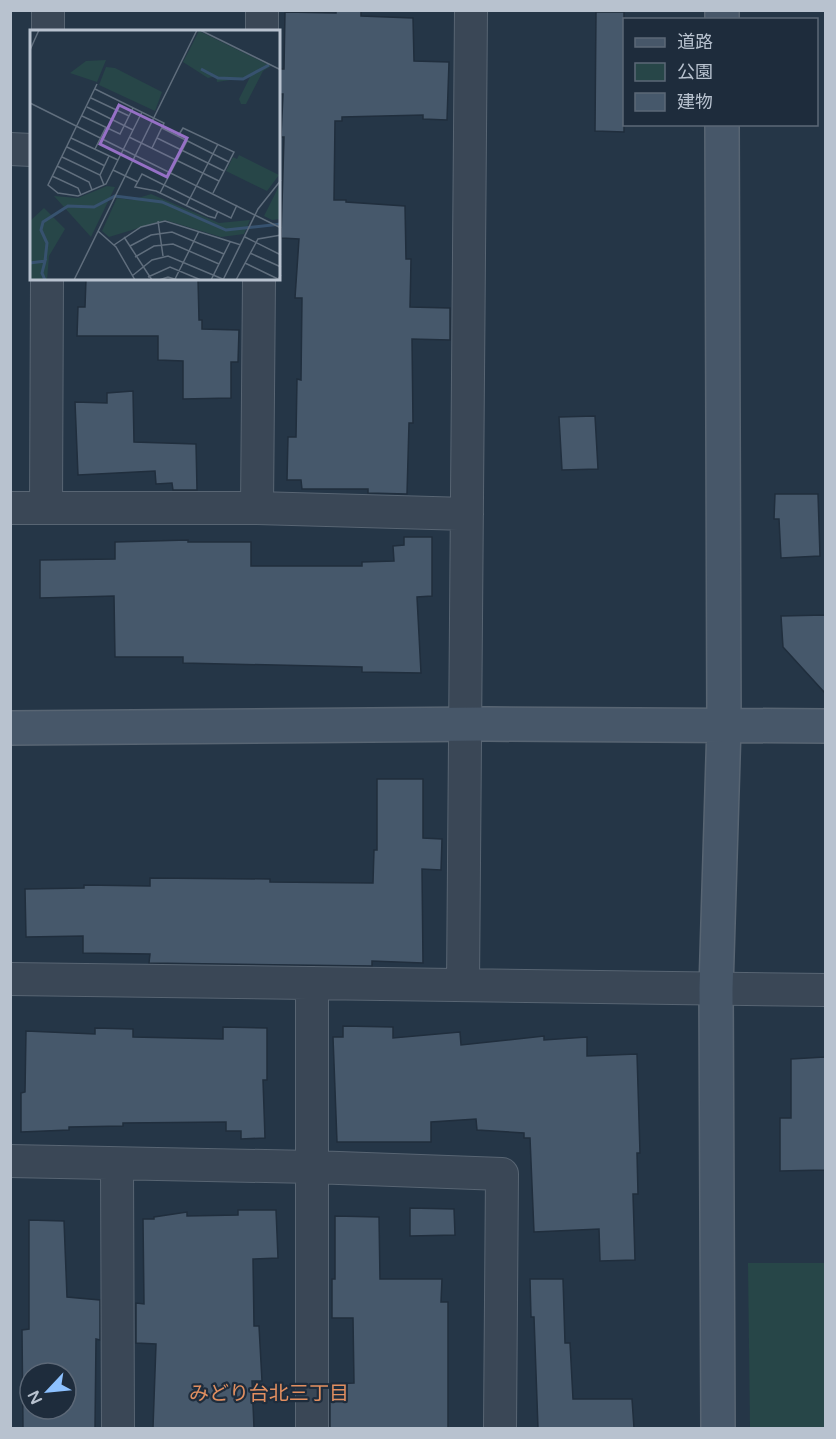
<svg xmlns="http://www.w3.org/2000/svg" width="836" height="1439" font-family="'Varela Round','Noto Sans JP',sans-serif">
  <style>
    .green { fill: #274648 }
    .building { fill: #46586b; stroke: #202e3d; stroke-width: 1.5; fill-rule: evenodd }
    .lines { fill: none; stroke-linecap: round; stroke-linejoin: round }
    .street-casing { stroke: #586573; stroke-width: 34 }
    .secondary-casing { stroke: #586573; stroke-width: 36 }
    .street { stroke: #3a4756; stroke-width: 32 }
    .secondary { stroke: #475769; stroke-width: 33 }
    .labels { text-anchor: middle; stroke-width: 4.5; stroke-linejoin: round; paint-order: stroke }
    .neighbourhood-label { font-size: 20px; fill: #e28f60; stroke: #1e2c3c }
    .inset-river { fill: none; stroke: #37526f; stroke-width: 3 }
    .inset-road { fill: none; stroke: #606e7d; stroke-width: 1.5 }
    .view { fill: #9670c6; fill-opacity: 0.15; stroke: #9670c6; stroke-width: 3 }
    .inset-edge { fill: none; stroke: #b8c2cf; stroke-width: 3 }
  </style>
  <rect width="100%" height="100%" fill="#253647"/>
  <path class="green" d="M 748,1263 L 825,1263 L 825,1428 L 750,1428 Z"/>
  <path class="building" d="M 336,10 L 361,10 L 361,16 L 413,18 L 414,61 L 449,62 L 447,120 L 423,119 L 423,115 L 342,117 L 342,121 L 335,121 L 334,200 L 346,200 L 346,202 L 405,206 L 406,259 L 411,259 L 410,307 L 450,308 L 450,340 L 412,339 L 413,423 L 409,423 L 407,494 L 368,493 L 368,489 L 302,489 L 301,480 L 287,480 L 288,437 L 296,437 L 297,379 L 301,380 L 302,298 L 295,298 L 299,239 L 281,238 L 284,137 L 281,137 L 283,94 L 279,94 L 279,69 L 284,69 L 285,12 L 336,13 Z
    M 596,12 L 624,12 L 624,132 L 595,131 Z
    M 86,279 L 198,279 L 199,320 L 202,320 L 202,329 L 239,330 L 238,362 L 231,362 L 231,398 L 183,399 L 183,361 L 158,360 L 158,336 L 77,336 L 78,307 L 85,307 Z
    M 133,391 L 134,442 L 196,444 L 197,490 L 173,490 L 172,483 L 156,484 L 155,471 L 78,475 L 75,402 L 107,403 L 107,393 Z
    M 595,416 L 598,469 L 562,470 L 559,417 Z
    M 775,494 L 818,494 L 820,556 L 781,558 L 779,519 L 774,519 Z
    M 404,537 L 432,537 L 432,596 L 417,597 L 421,673 L 362,672 L 362,667 L 183,663 L 183,657 L 115,657 L 114,596 L 40,598 L 40,560 L 115,559 L 115,542 L 188,540 L 188,542 L 251,542 L 251,566 L 362,566 L 362,562 L 394,561 L 393,546 L 404,545 Z
    M 825,615 L 825,693 L 783,647 L 781,616 Z
    M 377,779 L 423,779 L 423,838 L 442,839 L 441,870 L 422,869 L 423,963 L 372,961 L 372,966 L 149,963 L 150,954 L 83,953 L 83,936 L 26,937 L 25,889 L 84,888 L 84,885 L 150,886 L 150,878 L 270,879 L 270,882 L 373,883 L 374,850 L 377,850 Z
    M 343,1026 L 393,1027 L 393,1038 L 460,1032 L 461,1045 L 544,1036 L 544,1040 L 587,1037 L 587,1056 L 637,1054 L 640,1153 L 637,1153 L 638,1194 L 633,1194 L 635,1260 L 600,1261 L 599,1229 L 534,1232 L 530,1138 L 524,1138 L 524,1133 L 477,1130 L 476,1119 L 431,1122 L 431,1142 L 337,1142 L 333,1037 L 343,1037 Z
    M 223,1027 L 267,1028 L 267,1080 L 263,1080 L 265,1138 L 241,1139 L 241,1131 L 226,1131 L 226,1122 L 123,1123 L 123,1126 L 69,1127 L 69,1130 L 21,1132 L 21,1093 L 25,1092 L 26,1031 L 95,1034 L 95,1028 L 133,1029 L 133,1037 L 223,1039 Z
    M 825,1057 L 825,1170 L 780,1171 L 780,1118 L 791,1118 L 791,1059 Z
    M 410,1208 L 454,1209 L 455,1235 L 410,1236 Z
    M 238,1210 L 276,1210 L 278,1258 L 253,1259 L 254,1326 L 259,1326 L 262,1381 L 252,1381 L 254,1428 L 153,1428 L 156,1344 L 136,1343 L 136,1303 L 144,1304 L 143,1219 L 154,1219 L 154,1217 L 187,1212 L 187,1216 L 238,1215 Z
    M 335,1216 L 379,1217 L 380,1279 L 442,1279 L 441,1302 L 448,1302 L 448,1428 L 330,1428 L 330,1384 L 354,1383 L 353,1318 L 332,1318 L 332,1279 L 335,1279 Z
    M 29,1220 L 64,1221 L 67,1297 L 100,1300 L 100,1340 L 96,1339 L 95,1428 L 23,1428 L 22,1330 L 29,1329 ZM 30,1373 L 66,1373 L 66,1409 L 30,1409 Z
    M 530,1279 L 563,1279 L 565,1343 L 570,1343 L 573,1399 L 632,1399 L 634,1428 L 538,1428 L 534,1317 L 531,1317 Z"/>
  <g class="lines">
    <defs>
      <path id="street" d="M 48,32 L 48,10
        M 262,32 L 262,10
        M 10,149 L 32,150
        M 10,508 L 257,508 L 467,514
        M 46,508 L 47,279
        M 257,508 L 259,279
        M 10,979 L 826,990
        M 463,985 L 471,10
        M 10,1161 L 312,1167 L 502,1174 L 500,1428
        M 117,1164 L 118,1428
        M 312,1428 L 312,983"/>
      <path id="secondary" d="M 722,10 L 722,20
        M 10,728 L 487,724 L 826,726
        M 718,1428 L 716,989 L 724,725 L 722,124"/>
    </defs>
    <use href="#street" class="street-casing"/>
    <use href="#secondary" class="secondary-casing"/>
    <use href="#street" class="street"/>
    <use href="#secondary" class="secondary"/>
  </g>
  <g class="labels">
    <g class="neighbourhood-label">
      <text x="269" y="1400">みどり台北三丁目</text>
    </g>
  </g>
  <g transform="translate(30 30)">
    <rect width="250" height="250" fill="#253647"/>
    <path d="M 169,1 L 241,36 L 233,41 L 216,74 L 211,74 L 209,69 L 220,47 L 187,52 L 186,46 L 178,48 L 153,32 ZM 76,30 L 67,52 L 40,43 L 56,31 ZM 76,37 L 85,38 L 132,62 L 125,81 L 69,55 ZM 209,125 L 249,145 L 237,161 L 196,141 L 203,127 L 207,129 ZM 250,154 L 250,189 L 242,190 L 234,186 ZM 77,156 L 85,157 L 61,207 L 24,166 L 48,168 ZM 121,164 L 189,193 L 220,190 L 214,204 L 191,207 L 135,190 L 79,207 L 72,201 L 87,168 L 102,170 ZM 14,178 L 35,199 L 19,226 L 17,250 L 0,250 L 0,191 Z" fill="#274648"/>
    <path class="inset-river" d="M 171,39 L 188,48 L 213,49 L 239,35M 15,231 L 17,213 L 11,200 L 13,192 L 38,176 L 64,177 L 85,166 L 132,172 L 196,200 L 251,194M 0,233 L 15,231 L 12,243 L 15,250"/>
    <path class="inset-road" d="M 170,0 L 251,40M 0,20 L 9,0M 67,54 L 18,155 L 28,163 L 48,166 L 76,154 L 112,82M 65,59 L 134,93 L 122,118M 61,68 L 99,86M 0,73 L 251,198M 57,77 L 103,100M 52,86 L 90,104 L 103,78M 132,98 L 199,132M 148,106 L 153,98 L 204,122 L 183,163M 99,107 L 189,151M 41,108 L 88,130M 127,108 L 194,141M 37,117 L 75,136M 65,119 L 76,97M 32,127 L 70,145 L 74,155M 27,136 L 59,152 L 62,160M 83,140 L 108,152M 70,145 L 79,126M 22,146 L 48,158 L 51,165M 130,163 L 157,111M 156,176 L 188,114M 188,181 L 185,188 L 178,186 L 126,161 L 105,157 L 112,144 L 160,168 L 201,188 L 207,175M 128,191 L 133,226M 68,201 L 86,217 L 105,250M 94,207 L 122,250M 215,207 L 251,225M 84,215 L 111,197 L 135,191 L 211,215M 100,216 L 121,205 L 142,202 L 194,224M 220,223 L 251,237M 105,227 L 124,216 L 143,214 L 189,234M 215,233 L 248,249 L 251,245M 102,246 L 122,230 L 138,226 L 195,250M 118,247 L 140,237 L 171,250M 145,249 L 169,201M 44,250 L 167,0M 129,250 L 138,247 L 148,250M 181,250 L 200,212M 193,250 L 228,179 L 251,150M 206,250 L 228,209 L 251,205"/>
    <path class="view" d="M 89,75 L 157,108 L 137,147 L 70,114 Z"/>
    <rect width="250" height="250" class="inset-edge"/>
  </g>
  <rect width="836" height="1439" fill="none" stroke="#b8c2cf" stroke-width="24"/>
  <rect x="623" y="18" width="195" height="108" fill="#1e2c3c" stroke="#5c6877" stroke-width="1.5"/>
  <rect x="635" y="38" width="30" height="9" fill="#475769" stroke="#5c6877" stroke-width="1.5"/>
  <text x="677" y="48" font-size="18" fill="#b8c2cf">道路</text>
  <rect x="635" y="63" width="30" height="18" fill="#274648" stroke="#5c6877" stroke-width="1.5"/>
  <text x="677" y="78" font-size="18" fill="#b8c2cf">公園</text>
  <rect x="635" y="93" width="30" height="18" fill="#46586b" stroke="#5c6877" stroke-width="1.5"/>
  <text x="677" y="108" font-size="18" fill="#b8c2cf">建物</text>
  <g transform="translate(48 1391) rotate(244)"><circle r="28" fill="#1e2c3c" stroke="#5c6877" stroke-width="1.5"/>
  <path d="M0-4.5L10 22L0 15L-10 22Z" fill="#8dc1ff"/>
  <text y="-9" font-size="16" font-weight="bold" text-anchor="middle" fill="#b8c2cf">N</text>
  </g>
</svg>
